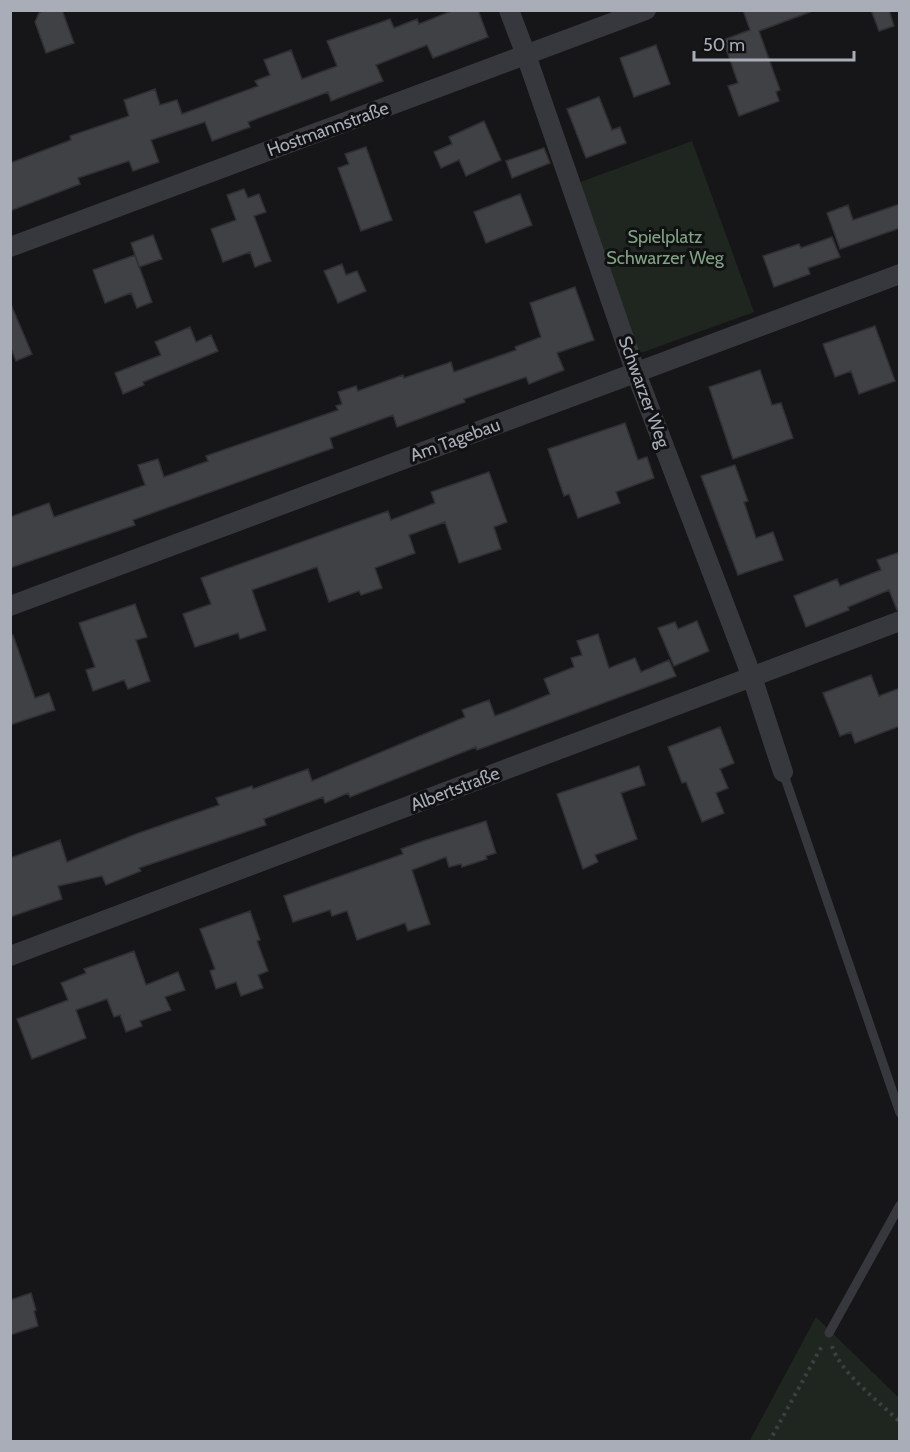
<svg xmlns="http://www.w3.org/2000/svg" width="910" height="1452" font-family="Cabin,sans-serif">
  <style>
    .green { fill: #1e261f }
    .building { fill: #404145; stroke: #303034; stroke-width: 1.5 }
    .lines { fill: none; stroke-linecap: round; stroke-linejoin: round }
    .path { stroke: #3d3f44; stroke-width: 4; stroke-dasharray: 3 4.5; stroke-linecap: butt }
    .lane { stroke: #37383d; stroke-width: 9 }
    .street { stroke: #37383d; stroke-width: 20 }
    .labels { text-anchor: middle; stroke-width: 6; stroke-linejoin: round; paint-order: stroke }
    .street-label { font-size: 18px; fill: #a8adb8; stroke: #111113 }
    .park-label { font-size: 18px; fill: #7fa381; stroke: #111113 }
  </style>
  <rect width="100%" height="100%" fill="#161618"/>
  <path class="green" d="M 692,141 L 754,312 L 638,354 L 575,184 Z
    M 816,1317 L 899,1398 L 899,1441 L 749,1442 Z"/>
  <path class="building" d="M 44,10 L 62,10 L 74,43 L 46,53 L 35,22 L 39,13 Z
    M 454,10 L 478,10 L 488,37 L 433,58 L 427,45 L 376,65 L 383,81 L 331,101 L 328,92 L 248,122 L 250,127 L 212,141 L 205,122 L 151,140 L 159,162 L 133,171 L 129,161 L 78,178 L 80,184 L 10,211 L 10,163 L 71,140 L 70,136 L 129,116 L 124,100 L 155,89 L 160,105 L 177,100 L 182,114 L 258,86 L 255,81 L 270,75 L 264,60 L 291,50 L 302,79 L 337,66 L 327,41 L 390,19 L 394,28 L 417,19 L 419,24 Z
    M 743,10 L 809,10 L 810,12 L 759,31 L 780,90 L 776,92 L 779,101 L 739,116 L 728,86 L 738,83 L 723,40 L 750,30 Z
    M 871,10 L 889,10 L 894,26 L 879,31 Z
    M 656,45 L 670,84 L 634,97 L 620,58 Z
    M 599,97 L 612,130 L 620,127 L 626,143 L 586,158 L 567,109 Z
    M 484,121 L 501,160 L 466,176 L 459,160 L 441,168 L 434,152 L 452,144 L 449,137 Z
    M 366,147 L 392,220 L 361,231 L 338,168 L 349,164 L 345,154 Z
    M 544,148 L 550,163 L 512,178 L 506,161 Z
    M 244,189 L 248,198 L 259,194 L 266,212 L 254,216 L 271,261 L 255,267 L 250,252 L 223,262 L 211,229 L 236,220 L 227,195 Z
    M 520,194 L 532,225 L 486,243 L 474,212 Z
    M 900,204 L 900,228 L 840,249 L 827,213 L 848,205 L 853,220 Z
    M 153,235 L 162,259 L 139,267 L 131,243 Z
    M 832,237 L 840,257 L 808,268 L 810,274 L 774,287 L 763,256 L 799,244 L 801,248 Z
    M 135,255 L 152,302 L 137,308 L 131,293 L 105,303 L 93,270 Z
    M 342,264 L 346,275 L 357,271 L 366,291 L 338,303 L 324,271 Z
    M 575,287 L 594,340 L 557,353 L 564,370 L 529,384 L 526,377 L 464,399 L 465,402 L 397,427 L 393,415 L 330,438 L 333,448 L 133,520 L 135,525 L 10,568 L 10,517 L 49,503 L 54,517 L 145,485 L 138,465 L 158,459 L 164,477 L 208,461 L 206,456 L 338,410 L 336,406 L 342,404 L 338,392 L 356,386 L 358,391 L 403,375 L 404,378 L 451,362 L 454,372 L 516,350 L 515,347 L 541,337 L 530,303 Z
    M 10,302 L 32,354 L 16,361 L 10,346 Z
    M 875,326 L 895,381 L 859,394 L 851,371 L 835,377 L 823,344 Z
    M 190,327 L 196,342 L 211,335 L 218,351 L 143,382 L 144,385 L 123,394 L 115,373 L 161,355 L 155,342 Z
    M 760,370 L 772,405 L 781,403 L 793,438 L 733,459 L 709,387 Z
    M 625,423 L 638,460 L 647,457 L 654,478 L 616,492 L 620,503 L 578,518 L 569,494 L 564,496 L 548,449 Z
    M 735,465 L 748,501 L 744,502 L 756,538 L 773,532 L 783,560 L 738,575 L 701,476 Z
    M 489,472 L 507,522 L 494,527 L 501,549 L 459,563 L 445,522 L 409,535 L 415,553 L 375,568 L 382,588 L 361,595 L 359,591 L 329,602 L 317,567 L 252,590 L 266,630 L 240,639 L 238,633 L 195,647 L 183,614 L 211,604 L 201,578 L 388,511 L 391,520 L 435,503 L 431,492 Z
    M 900,552 L 900,609 L 897,610 L 889,590 L 848,607 L 849,610 L 806,627 L 794,596 L 837,579 L 840,586 L 881,570 L 877,560 Z
    M 135,604 L 147,637 L 136,640 L 150,681 L 128,689 L 124,680 L 93,691 L 86,670 L 95,667 L 79,623 Z
    M 697,621 L 709,651 L 674,666 L 658,628 L 675,622 L 678,629 Z
    M 598,634 L 609,668 L 635,658 L 641,672 L 669,660 L 676,676 L 477,750 L 476,747 L 350,797 L 348,793 L 325,803 L 323,797 L 264,819 L 266,825 L 139,868 L 141,871 L 106,885 L 102,876 L 58,886 L 62,899 L 10,917 L 10,858 L 60,840 L 67,862 L 136,834 L 219,805 L 216,798 L 252,786 L 253,789 L 308,769 L 312,781 L 465,717 L 462,710 L 489,700 L 495,716 L 511,710 L 550,694 L 544,679 L 574,667 L 571,658 L 582,655 L 577,641 Z
    M 13,635 L 35,698 L 49,693 L 55,710 L 10,725 L 10,636 Z
    M 871,675 L 879,696 L 900,688 L 900,726 L 855,743 L 851,732 L 840,736 L 823,693 Z
    M 720,727 L 734,763 L 720,769 L 728,788 L 716,793 L 724,813 L 702,822 L 686,782 L 682,783 L 668,747 Z
    M 639,766 L 645,785 L 621,793 L 637,839 L 595,855 L 598,862 L 583,869 L 557,794 Z
    M 486,821 L 496,853 L 486,856 L 487,859 L 462,867 L 461,864 L 449,867 L 446,857 L 412,870 L 430,924 L 408,931 L 405,923 L 357,940 L 347,911 L 332,916 L 330,910 L 293,922 L 284,896 L 403,854 L 401,849 L 423,841 Z
    M 250,911 L 260,940 L 257,941 L 268,971 L 258,975 L 263,988 L 241,996 L 236,982 L 216,989 L 210,971 L 215,969 L 200,929 Z
    M 134,951 L 146,985 L 178,972 L 185,990 L 165,997 L 171,1010 L 140,1021 L 142,1026 L 126,1032 L 120,1015 L 114,1017 L 107,999 L 76,1010 L 86,1038 L 32,1059 L 17,1019 L 68,1000 L 61,983 L 86,973 L 84,969 Z
    M 31,1293 L 36,1310 L 34,1311 L 38,1326 L 10,1335 L 10,1300 Z"/>
  <g class="lines">
    <path class="path" d="M 832,1346 C 839,1371 880,1403 900,1422
      M 769,1442 L 823,1344"/>
    <path class="lane" d="M 783,772 L 900,1113
      M 829,1333 L 900,1205"/>
    <path class="street" d="M 509,10 L 526,55 L 636,373 L 752,677 L 783,772
      M 10,247 L 646,10
      M 10,606 L 900,274
      M 10,956 L 900,621"/>
  </g>
  <g class="labels">
    <g class="street-label">
      <text transform="translate(328 129) rotate(-20)" y="6">Hostmannstraße</text>
      <text transform="translate(644 392) rotate(70)" y="6">Schwarzer Weg</text>
      <text transform="translate(455 440) rotate(-20)" y="6">Am Tagebau</text>
      <text transform="translate(455 789) rotate(-21)" y="6">Albertstraße</text>
    </g>
    <g class="park-label">
      <text x="665" y="243">Spielplatz<tspan x="665" dy="21">Schwarzer Weg</tspan></text>
    </g>
  </g>
  <rect width="910" height="1452" fill="none" stroke="#a8adb8" stroke-width="24"/>
  <path d="M694 51v9h160v-9" fill="none" stroke="#a8adb8" stroke-width="3"/>
  <text x="703" y="51" font-size="18" fill="#a8adb8" stroke="#111113" stroke-width="4.5" paint-order="stroke">50 m</text>
</svg>
